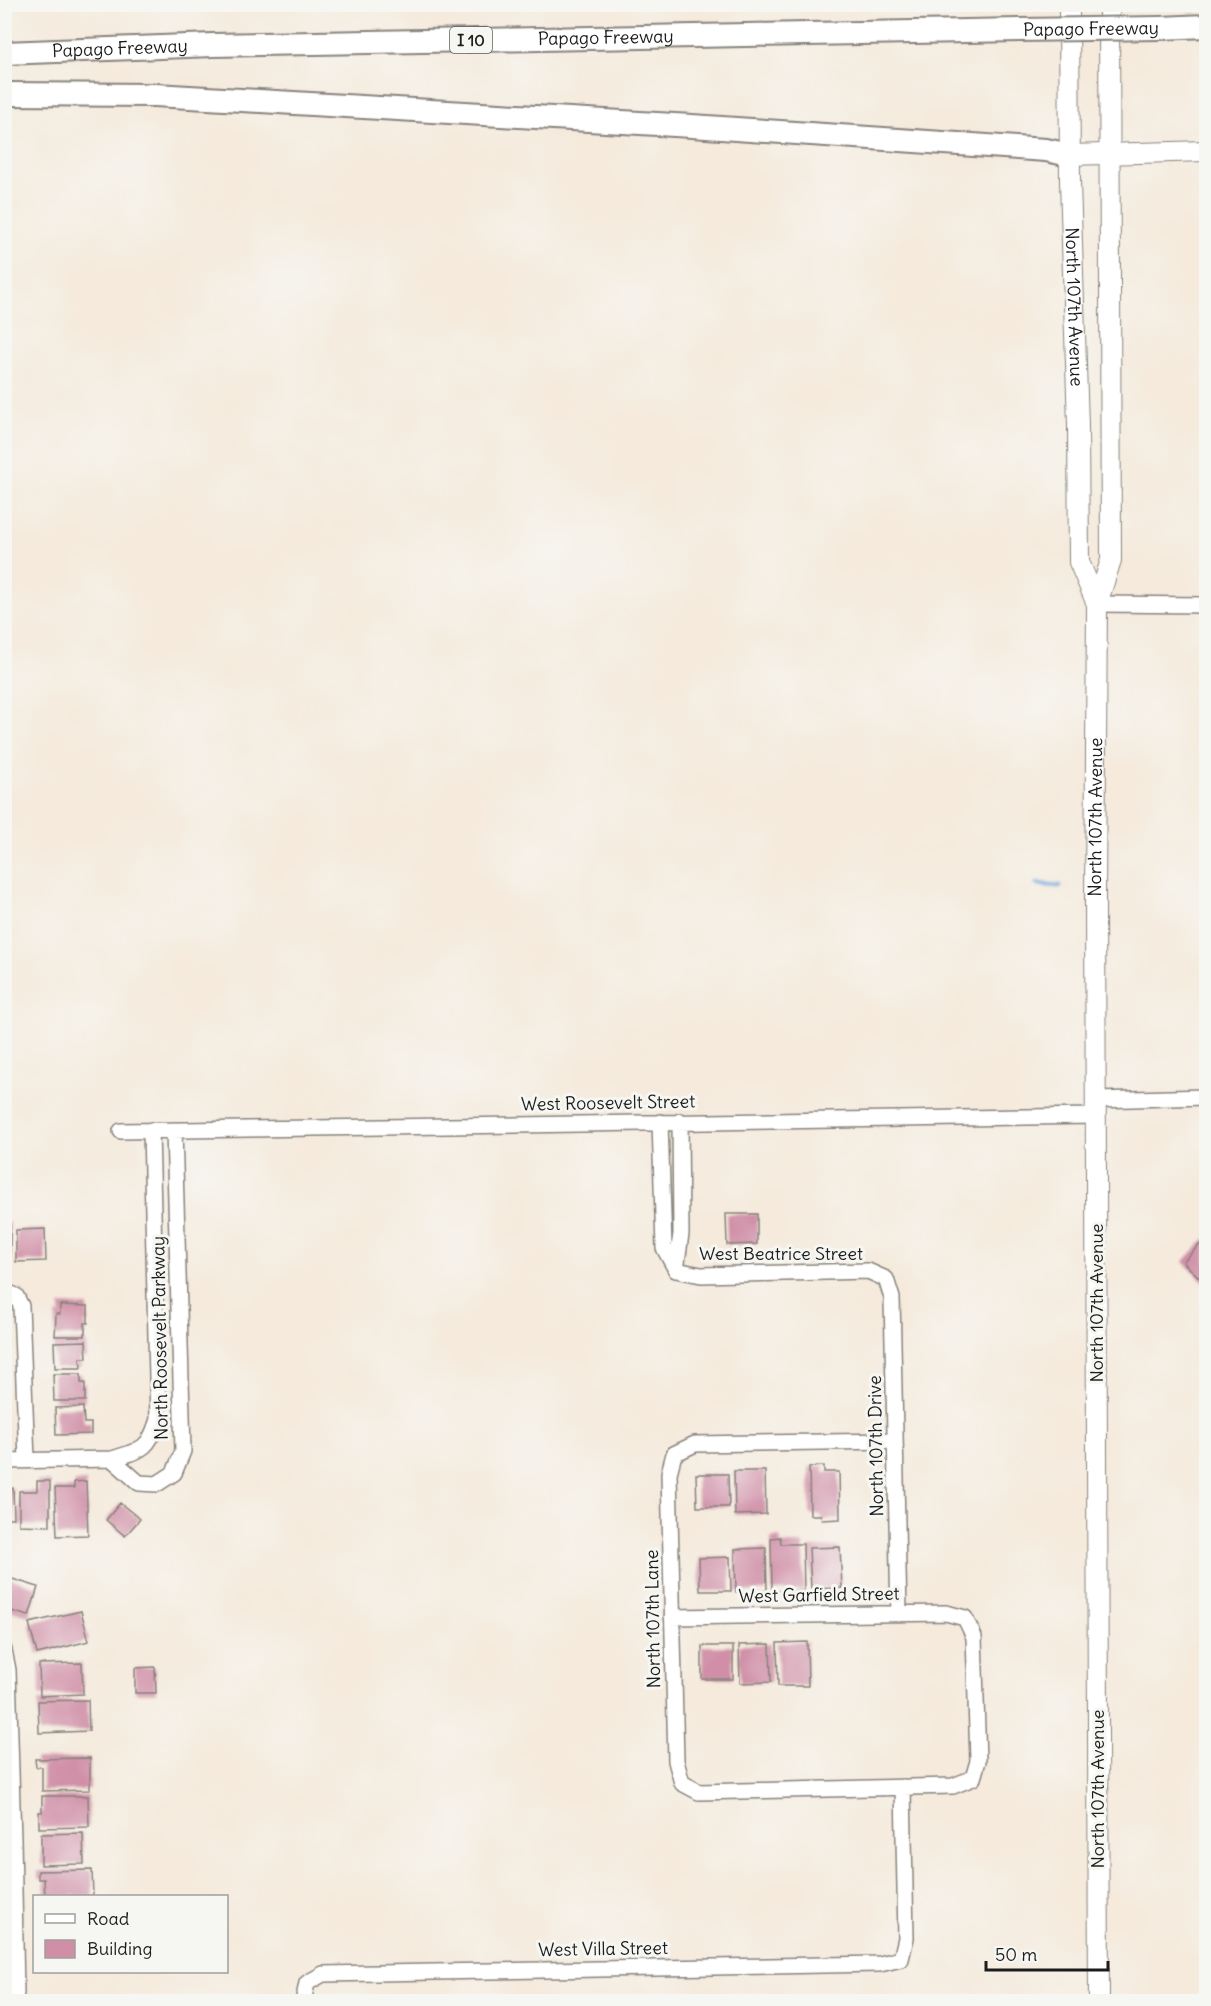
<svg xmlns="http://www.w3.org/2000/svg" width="1211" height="2006" font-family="Delius,sans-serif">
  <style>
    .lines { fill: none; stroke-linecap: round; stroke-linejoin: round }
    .stream { stroke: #6ba1d8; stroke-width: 5 }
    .building { fill: #d08fa7 }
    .minor-casing { stroke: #88837c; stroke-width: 18 }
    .major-casing { stroke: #88837c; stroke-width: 22 }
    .highway-casing { stroke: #88837c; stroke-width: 26 }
    .minor { stroke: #fff; stroke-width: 15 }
    .major { stroke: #fff; stroke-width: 20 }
    .highway { stroke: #fff; stroke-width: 22 }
    .highway-bridge-casing { stroke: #88837c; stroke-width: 26; stroke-linecap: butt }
    .highway-bridge { stroke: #fff; stroke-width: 22 }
    .labels { text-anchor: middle; stroke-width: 6; stroke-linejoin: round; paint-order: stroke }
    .shield { fill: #f6f6f2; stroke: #5d5d5c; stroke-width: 1.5 }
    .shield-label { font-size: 16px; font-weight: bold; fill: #1c1c1c }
    .street-label { font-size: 18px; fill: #1c1c1c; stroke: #f6f6f2 }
  </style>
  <rect width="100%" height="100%" fill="#f6f6f2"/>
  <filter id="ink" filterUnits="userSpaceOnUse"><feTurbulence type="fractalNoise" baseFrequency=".0167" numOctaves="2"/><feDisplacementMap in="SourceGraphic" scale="12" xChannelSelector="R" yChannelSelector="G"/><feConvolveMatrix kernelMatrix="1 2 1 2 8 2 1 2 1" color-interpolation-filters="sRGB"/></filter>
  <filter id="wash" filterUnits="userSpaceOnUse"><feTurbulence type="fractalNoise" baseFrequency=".008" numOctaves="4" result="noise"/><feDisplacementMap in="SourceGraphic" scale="24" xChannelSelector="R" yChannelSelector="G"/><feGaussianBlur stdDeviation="1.35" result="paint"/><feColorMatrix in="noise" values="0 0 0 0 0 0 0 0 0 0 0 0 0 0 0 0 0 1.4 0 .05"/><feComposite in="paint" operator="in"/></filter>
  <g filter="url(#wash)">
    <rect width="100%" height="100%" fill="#f5eadc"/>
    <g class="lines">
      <path class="stream" d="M 1037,884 L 1059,886"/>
    </g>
    <g id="blocks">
      <path class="building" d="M 726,1214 L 757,1214 L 757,1244 L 727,1245 Z
        M 4,1222 L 10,1222 L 10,1261 L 4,1261 Z
        M 45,1229 L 46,1261 L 16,1262 L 16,1230 Z
        M 1206,1238 L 1206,1284 L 1183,1262 Z
        M 60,1305 L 88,1306 L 88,1323 L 85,1323 L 85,1336 L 55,1336 L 56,1314 L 60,1314 Z
        M 86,1341 L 87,1358 L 80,1358 L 81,1368 L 55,1368 L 54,1342 Z
        M 53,1374 L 81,1374 L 81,1383 L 85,1383 L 85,1401 L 54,1401 Z
        M 83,1407 L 84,1423 L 91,1423 L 91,1434 L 56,1435 L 55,1408 Z
        M 824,1466 L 824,1472 L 839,1472 L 840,1519 L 822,1520 L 821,1515 L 810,1515 L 809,1467 Z
        M 734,1471 L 765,1471 L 766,1514 L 735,1515 Z
        M 696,1474 L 728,1474 L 729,1507 L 697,1507 Z
        M 37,1481 L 50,1481 L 50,1526 L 19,1525 L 19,1491 L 37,1491 Z
        M 86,1481 L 88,1535 L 57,1536 L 55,1488 L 74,1488 L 74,1482 Z
        M 13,1488 L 14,1518 L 4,1518 L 4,1489 Z
        M 120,1503 L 140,1519 L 125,1536 L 106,1520 Z
        M 780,1537 L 781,1544 L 803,1544 L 804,1591 L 772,1591 L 771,1538 Z
        M 840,1547 L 842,1588 L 811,1589 L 809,1548 Z
        M 766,1548 L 767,1591 L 736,1592 L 735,1549 Z
        M 730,1557 L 731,1591 L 700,1591 L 699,1558 Z
        M 6,1577 L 38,1587 L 29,1616 L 4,1609 Z
        M 81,1611 L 89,1641 L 37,1654 L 29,1623 Z
        M 807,1642 L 808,1686 L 778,1686 L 777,1643 Z
        M 770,1644 L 771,1682 L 740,1683 L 739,1645 Z
        M 702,1646 L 733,1646 L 733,1679 L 702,1679 Z
        M 82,1663 L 83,1694 L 40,1696 L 39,1664 Z
        M 155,1667 L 156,1693 L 135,1693 L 135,1668 Z
        M 88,1700 L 89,1731 L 39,1733 L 38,1701 Z
        M 90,1758 L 90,1790 L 42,1791 L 42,1767 L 36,1767 L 35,1759 Z
        M 42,1796 L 88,1796 L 89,1827 L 39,1828 L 39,1812 L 42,1812 Z
        M 83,1833 L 84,1864 L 41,1865 L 41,1834 Z
        M 92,1870 L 93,1896 L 45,1896 L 44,1879 L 38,1879 L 38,1871 Z"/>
    </g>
  </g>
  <g filter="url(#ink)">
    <use href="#blocks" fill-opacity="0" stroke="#88837c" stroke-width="1.5"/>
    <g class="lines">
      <defs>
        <path id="minor" d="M 1097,604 L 1206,605
          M 1096,1100 L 1206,1097
          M 660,1122 L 664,1248 L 676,1270 L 681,1234 L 680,1121
          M 151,1130 L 158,1419 C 149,1450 141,1450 112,1459 L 139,1483 L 157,1484 L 174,1473 L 183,1451 L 174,1130
          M 121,1131 L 1096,1116
          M 676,1270 L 701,1275 L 868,1271 L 886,1279 L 892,1298 L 899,1614
          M 4,1291 L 16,1296 L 21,1306 L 27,1460
          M 4,1461 L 112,1459
          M 672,1617 L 946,1613 L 965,1618 L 974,1637 L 978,1761 L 973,1778 L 953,1786 L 699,1792 L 682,1783 L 676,1761 L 669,1473 L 674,1454 L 695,1444 L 895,1441
          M 4,1650 L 8,1670 L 13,1839 L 16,1993 L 13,2002
          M 303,2002 L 307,1983 L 323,1974 L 880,1964 L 901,1959 L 906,1938 L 903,1787"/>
        <g id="major">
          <path id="s1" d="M 1069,4 L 1070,182 L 1078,425 L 1079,562 L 1097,604"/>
          <path d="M 1070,155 L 1206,151"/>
          <path id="s2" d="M 1099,2002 L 1095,900 L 1097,604 L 1111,560 L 1109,4"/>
        </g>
        <g id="highway">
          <path d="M 1160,28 L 1206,26"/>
          <path id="s3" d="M 4,53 L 213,45 L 1019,30"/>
          <path d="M 4,94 L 155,95 L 692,126 L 1046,150 L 1070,155"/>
        </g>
      </defs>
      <use href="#minor" class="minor-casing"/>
      <use href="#major" class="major-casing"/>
      <use href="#highway" class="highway-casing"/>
      <use href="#minor" class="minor"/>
      <use href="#major" class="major"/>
      <use href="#highway" class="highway"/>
      <defs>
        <g id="highway-bridge">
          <path id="s4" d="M 1019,30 L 1160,28"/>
        </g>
      </defs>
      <use href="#highway-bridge" class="highway-bridge-casing"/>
      <use href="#highway-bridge" class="highway-bridge"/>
    </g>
  </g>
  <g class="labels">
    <rect class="shield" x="450" y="27" width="42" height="26" rx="4.5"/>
    <g class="shield-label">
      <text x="471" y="46">I 10</text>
    </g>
    <g class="street-label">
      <text dy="6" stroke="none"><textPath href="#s4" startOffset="72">Papago Freeway</textPath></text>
      <text dy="6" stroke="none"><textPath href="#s3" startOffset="602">Papago Freeway</textPath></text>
      <text dy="6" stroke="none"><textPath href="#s3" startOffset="116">Papago Freeway</textPath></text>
      <text dy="6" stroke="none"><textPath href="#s1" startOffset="303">North 107th Avenue</textPath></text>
      <text dy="6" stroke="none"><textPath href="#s2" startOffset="1185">North 107th Avenue</textPath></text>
      <text transform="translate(608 1103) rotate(-1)" y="6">West Roosevelt Street</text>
      <text x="781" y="1260">West Beatrice Street</text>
      <text transform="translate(1097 1303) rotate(-90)" y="6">North 107th Avenue</text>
      <text transform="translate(160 1338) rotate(-91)" y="6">North Roosevelt Parkway</text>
      <text transform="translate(876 1446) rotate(-91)" y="6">North 107th Drive</text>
      <text transform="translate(819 1595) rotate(-1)" y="6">West Garfield Street</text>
      <text transform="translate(653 1619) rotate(-91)" y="6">North 107th Lane</text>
      <text transform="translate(1098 1789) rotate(-90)" y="6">North 107th Avenue</text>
      <text transform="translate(603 1949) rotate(-1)" y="6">West Villa Street</text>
    </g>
  </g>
  <rect width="1211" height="2006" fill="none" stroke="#f6f6f2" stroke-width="24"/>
  <rect x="33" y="1895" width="195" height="78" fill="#f6f6f2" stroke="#9f9f9c" stroke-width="1.5"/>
  <rect x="45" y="1914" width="30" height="9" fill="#ffffff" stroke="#9f9f9c" stroke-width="1.5"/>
  <text x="87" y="1925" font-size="18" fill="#1c1c1c">Road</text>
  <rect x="45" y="1940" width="30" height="18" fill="#d08fa7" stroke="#9f9f9c" stroke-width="1.5"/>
  <text x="87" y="1955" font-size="18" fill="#1c1c1c">Building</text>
  <path d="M986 1961v9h122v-9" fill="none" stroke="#1c1c1c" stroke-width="3"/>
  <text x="995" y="1961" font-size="18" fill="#1c1c1c" stroke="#f6f6f2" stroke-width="4.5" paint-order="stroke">50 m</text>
</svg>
